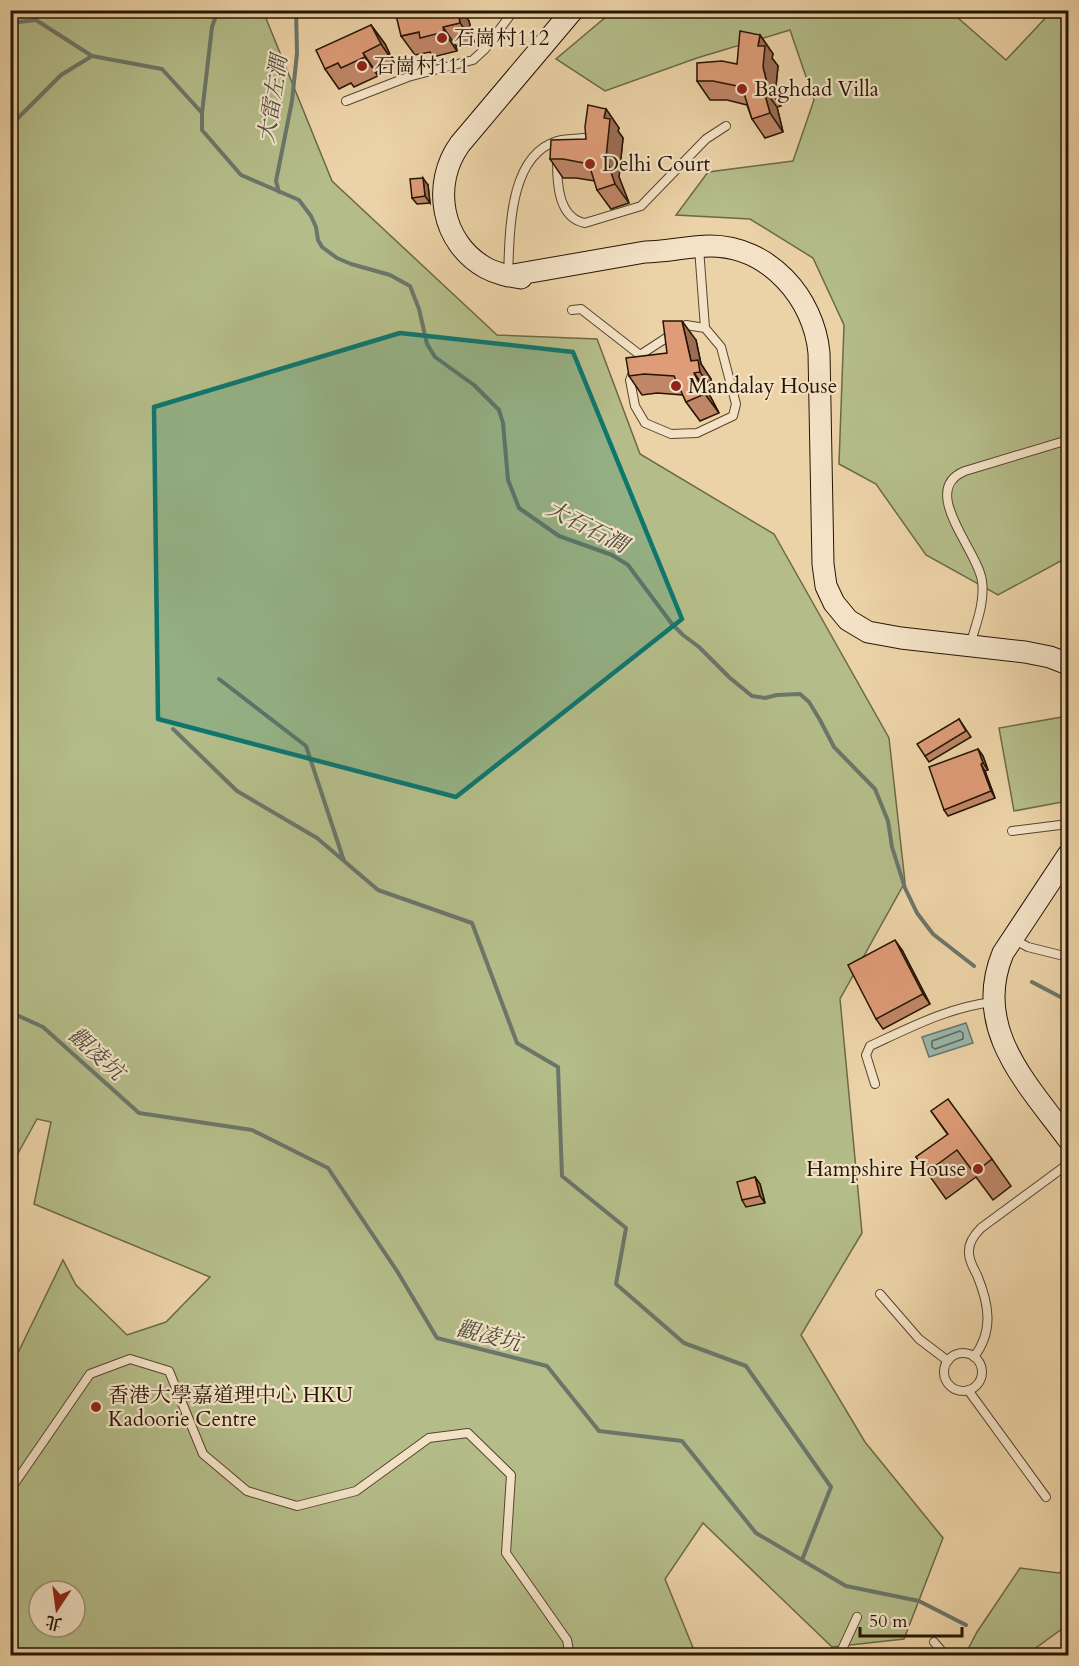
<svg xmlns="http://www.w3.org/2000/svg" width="1079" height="1666" font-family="Cardo,'Noto Serif TC',serif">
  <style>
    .green { fill: #b4bd89; stroke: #6c6947; stroke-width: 1.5; fill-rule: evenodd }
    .water { fill: #99b7ad; stroke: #6b766a; stroke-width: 1.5 }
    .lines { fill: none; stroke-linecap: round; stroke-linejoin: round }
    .shore { stroke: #5f6659; stroke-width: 1.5 }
    .stream { stroke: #6b766a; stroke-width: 4 }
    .lane-casing { stroke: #57442e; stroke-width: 10 }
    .secondary-casing { stroke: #251505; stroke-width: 23 }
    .lane { stroke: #f3e2c6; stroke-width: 8 }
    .secondary { stroke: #f3e2c6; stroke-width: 21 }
    .wall { fill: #bf8667; stroke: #251505; stroke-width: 1.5 }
    .shaded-wall { fill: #9b6d54; stroke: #251505; stroke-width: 1.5 }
    .building { fill: #de9c78; stroke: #251505; stroke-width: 1.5 }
    .marked { fill: #0f766e; fill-opacity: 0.2; stroke: #0f766e; stroke-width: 4.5; stroke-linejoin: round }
    .poi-dot { fill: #8f2418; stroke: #f3e2c6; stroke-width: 2 }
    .labels { text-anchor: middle; stroke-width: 4.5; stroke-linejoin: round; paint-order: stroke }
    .poi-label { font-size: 21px; fill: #251505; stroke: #f3e2c6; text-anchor: start }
    .water-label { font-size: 22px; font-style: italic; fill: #4e4e40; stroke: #f3e2c6 }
  </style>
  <rect width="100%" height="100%" fill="#ecd3a7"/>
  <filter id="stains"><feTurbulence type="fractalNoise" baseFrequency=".00333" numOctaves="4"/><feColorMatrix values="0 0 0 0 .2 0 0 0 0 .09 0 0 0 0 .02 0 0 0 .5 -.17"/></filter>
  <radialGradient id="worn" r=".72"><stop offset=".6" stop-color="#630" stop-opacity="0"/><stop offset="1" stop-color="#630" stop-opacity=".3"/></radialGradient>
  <path class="green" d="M 949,10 L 1006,60 L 1052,11 L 1068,11 L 1068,557 L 998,595 L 926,555 L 876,484 L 839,464 L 844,325 L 813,258 L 750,219 L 676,215 L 708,172 L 793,161 L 814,100 L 790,30 L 697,58 L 605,91 L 556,59 L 613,11 Z
    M 11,11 L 263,11 L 332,181 L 497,335 L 597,339 L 640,454 L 774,534 L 889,738 L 905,882 L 840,999 L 862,1233 L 801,1335 L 865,1442 L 943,1538 L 904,1639 L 832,1647 L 703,1523 L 665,1579 L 696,1655 L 11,1655 L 11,1363 L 13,1363 L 63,1260 L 76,1285 L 127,1335 L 166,1322 L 210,1277 L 34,1204 L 51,1122 L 37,1119 L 11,1166 ZM 39,1591 L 75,1591 L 75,1627 L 39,1627 Z
    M 1068,716 L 1068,801 L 1014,811 L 999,728 Z
    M 1068,1565 L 1068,1634 L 1062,1629 L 1026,1655 L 965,1655 L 977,1632 L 1020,1568 L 1059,1573 Z"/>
  <path class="water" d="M 966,1023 L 973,1043 L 929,1057 L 922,1037 Z"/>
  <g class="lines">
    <path class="shore" d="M 960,1031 L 963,1033 L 963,1039 L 935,1049 L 932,1047 L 932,1041 Z"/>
    <path class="stream" d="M 218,10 L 212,27 L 202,113 L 202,130 L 241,175 L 299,200 L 311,216 L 316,227 L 318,240 L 322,247 L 337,258 L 351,264 L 390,275 L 410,286 L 419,309 L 427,344 L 435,357 L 474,385 L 499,410 L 503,423 L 508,480 L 519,508 L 559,536 L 612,555 L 628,565 L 672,624 L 683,635 L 699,647 L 730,678 L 752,696 L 765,698 L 777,695 L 800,694 L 809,702 L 820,720 L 834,747 L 875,789 L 888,821 L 892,847 L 905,888 L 917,913 L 933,934 L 974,966
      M 10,23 L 36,20 L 92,56 L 162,69 L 202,113
      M 10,126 L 61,75 L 92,56
      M 279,192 L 276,181 L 292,101 L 297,53 L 296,10
      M 219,679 L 306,746 L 344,861
      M 173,729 L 237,791 L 317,838 L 378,890 L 472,923 L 517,1043 L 558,1067 L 562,1176 L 626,1228 L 616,1284 L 684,1343 L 746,1366 L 831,1487 L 802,1560
      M 1032,982 L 1068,1001
      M 10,1012 L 43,1027 L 139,1113 L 252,1130 L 328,1168 L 397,1271 L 437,1338 L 547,1366 L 599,1431 L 682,1441 L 756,1533 L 846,1586 L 919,1601 L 966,1625"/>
    <defs>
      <path id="lane" d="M 346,101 L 408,77 L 473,60 L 485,49 L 514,10
        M 557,161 C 557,183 558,218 585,223 L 641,206 L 706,139 L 726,126
        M 699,248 L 705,328 L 721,347 L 736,404 L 733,416 L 697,433 L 671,434 L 645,423 L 635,406 L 630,380 L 640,355 L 686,325 L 705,328
        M 508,275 C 510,233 508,156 557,141 C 568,138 582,139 594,137
        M 572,310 L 581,309 L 640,355
        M 970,645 C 976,624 985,603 982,581 C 978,550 918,490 965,471 L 1068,440
        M 1012,831 L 1068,824
        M 1013,939 L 1028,947 L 1068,957
        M 875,1084 L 866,1055 L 870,1046 C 909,1028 949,1007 993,1002
        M 880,1294 L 919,1339 L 948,1361
        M944 1372a19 19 0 1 1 38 0a19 19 0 1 1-38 0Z
        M 974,1357 C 994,1331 989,1304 977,1275 C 974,1269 969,1261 969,1253 C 968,1243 974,1235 981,1228 L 1068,1164
        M 968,1390 L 1046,1497
        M 10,1490 L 90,1374 L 130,1359 L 169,1371 L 203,1454 L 247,1491 L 297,1506 L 356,1491 L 429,1438 L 468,1433 L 511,1475 L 506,1553 L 567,1640 L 570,1656
        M 934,1642 L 946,1656
        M 839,1656 L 857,1617"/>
      <path id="secondary" d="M 508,276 L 645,252 C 667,252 689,246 710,246 C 769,246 814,298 819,353 L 823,564 L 826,586 L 834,603 L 848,620 L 868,632 L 901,638 L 1025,652 L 1050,657 L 1068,664
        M 521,278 C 509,276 497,274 486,268 C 441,243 431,184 460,144 L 573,10
        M 1068,855 L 1003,953 C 972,1028 1026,1082 1068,1139"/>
    </defs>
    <use href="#lane" class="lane-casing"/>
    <use href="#secondary" class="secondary-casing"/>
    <use href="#lane" class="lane"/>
    <use href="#secondary" class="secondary"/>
  </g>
  <path class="wall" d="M 469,21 L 474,42 L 456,46 L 457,51 L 433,57 L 430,52 L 415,55 L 401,36 Z
    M 371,25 L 385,44 L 394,63 L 376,72 L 378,76 L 354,87 L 351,83 L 339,89 L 325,69 Z
    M 760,35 L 773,54 L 772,58 L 778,66 L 776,86 L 781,106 L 777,107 L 783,132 L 765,138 L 752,119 L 747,105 L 727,100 L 710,100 L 697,81 L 737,64 Z
    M 606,109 L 619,128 L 618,131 L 623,138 L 619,177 L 629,203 L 611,209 L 597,190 L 595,181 L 576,178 L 563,178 L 550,159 L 586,139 Z
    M 428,185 L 430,203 L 417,204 L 412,198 Z
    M 696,340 L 701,364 L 711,379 L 713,391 L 708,392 L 719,413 L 700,421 L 686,402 L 683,395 L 657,393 L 642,395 L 629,376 L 667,353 Z
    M 959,719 L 971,737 L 929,762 L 925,756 Z
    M 978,749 L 983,756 L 988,770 L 985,771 L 995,798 L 948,816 L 944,810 Z
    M 902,950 L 930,1004 L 883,1029 L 876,1019 Z
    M 931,1111 L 992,1159 L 1011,1186 L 993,1200 L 976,1177 L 946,1199 L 916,1157 L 948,1135 Z
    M 755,1177 L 760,1184 L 765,1203 L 746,1207 L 742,1200 Z"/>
  <path class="shaded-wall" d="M 458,10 L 462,10 L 469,21 L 474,42 L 460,23 Z
    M 371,25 L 385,44 L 394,63 L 381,44 Z
    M 443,27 L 456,46 L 457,51 L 444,32 Z
    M 760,35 L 773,54 L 772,58 L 778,66 L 776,86 L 781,106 L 768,87 L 758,46 Z
    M 363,53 L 376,72 L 378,76 L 365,57 Z
    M 763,88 L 777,107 L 783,132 L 770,113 Z
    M 606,109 L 619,128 L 618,131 L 623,138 L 619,177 L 629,203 L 615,184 L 606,158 L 604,118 Z
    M 423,178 L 428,185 L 430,203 L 425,196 Z
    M 682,321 L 696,340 L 701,364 L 711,379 L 713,391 L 700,372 L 691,361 Z
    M 694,373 L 708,392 L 719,413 L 705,394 Z
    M 978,749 L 983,756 L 988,770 L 983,763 Z
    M 981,764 L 985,771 L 995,798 L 991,791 Z
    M 895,940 L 902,950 L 930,1004 L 923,994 Z
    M 755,1177 L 760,1184 L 765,1203 L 760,1196 Z"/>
  <path class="building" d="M 418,10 L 458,10 L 460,23 L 443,27 L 444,32 L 420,38 L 419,32 L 401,36 L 396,15 Z
    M 371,25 L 381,44 L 363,53 L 365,57 L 341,68 L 338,63 L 325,69 L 316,50 Z
    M 740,31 L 760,35 L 758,46 L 765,46 L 763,67 L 768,87 L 763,88 L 770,113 L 752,119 L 742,87 L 713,81 L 697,81 L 697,63 L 722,61 L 737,64 Z
    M 588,105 L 606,109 L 604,118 L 610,119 L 606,158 L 615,184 L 597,190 L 589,164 L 563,159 L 550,159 L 551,140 L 586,139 L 585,127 Z
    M 423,178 L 425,196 L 412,198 L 410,179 Z
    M 663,321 L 682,321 L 691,361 L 698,360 L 700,372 L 694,373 L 705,394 L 686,402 L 674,376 L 644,374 L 629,376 L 626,358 L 667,353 Z
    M 959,719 L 966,731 L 925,756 L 917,744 Z
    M 978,749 L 983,763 L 981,764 L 991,791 L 944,810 L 929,767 Z
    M 895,940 L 923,994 L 876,1019 L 848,965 Z
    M 948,1099 L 992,1159 L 974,1173 L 957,1150 L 927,1172 L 916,1157 L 948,1134 L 931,1111 Z
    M 755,1177 L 760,1196 L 742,1200 L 737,1182 Z"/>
  <path class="marked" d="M 400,333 L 573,352 L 682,619 L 456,797 L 158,719 L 154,407 Z"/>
  <g class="poi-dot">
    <circle cx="442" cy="38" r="6"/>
    <circle cx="362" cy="66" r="6"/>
    <circle cx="742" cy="89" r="6"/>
    <circle cx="590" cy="164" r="6"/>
    <circle cx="676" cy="386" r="6"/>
    <circle cx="978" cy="1169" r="6"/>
    <circle cx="96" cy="1407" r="6"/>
  </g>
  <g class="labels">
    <g class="poi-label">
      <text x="454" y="45">石崗村112</text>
      <text x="374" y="73">石崗村111</text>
      <text x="754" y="96">Baghdad Villa</text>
      <text x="602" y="171">Delhi Court</text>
      <text x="688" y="393">Mandalay House</text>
      <text x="966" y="1176" text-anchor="end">Hampshire House</text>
      <text x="108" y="1402">香港大學嘉道理中心 HKU<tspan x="108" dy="24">Kadoorie Centre</tspan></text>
    </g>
    <g class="water-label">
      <text transform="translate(272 99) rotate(-81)" y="8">大雷左澗</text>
      <text transform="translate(587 526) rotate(27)" y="8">大石石澗</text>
      <text transform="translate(97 1053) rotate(42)" y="8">觀凌坑</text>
      <text transform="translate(489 1335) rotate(14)" y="8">觀凌坑</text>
    </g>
  </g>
  <rect width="1079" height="1666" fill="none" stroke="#ecd3a7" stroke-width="36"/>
  <rect x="12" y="12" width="1055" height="1642" fill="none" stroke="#251505" stroke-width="3"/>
  <rect x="18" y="18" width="1043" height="1630" fill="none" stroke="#251505" stroke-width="1.5"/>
  <g transform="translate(57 1609) rotate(193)"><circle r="28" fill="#f3e2c6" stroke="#a19079" stroke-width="1.5"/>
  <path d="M0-4.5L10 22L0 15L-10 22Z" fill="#8f2418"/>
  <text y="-9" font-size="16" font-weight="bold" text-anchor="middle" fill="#251505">北</text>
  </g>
  <path d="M860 1627v9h102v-9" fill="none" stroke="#251505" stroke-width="3"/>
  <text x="869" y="1627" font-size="18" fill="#251505" stroke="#f3e2c6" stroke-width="4.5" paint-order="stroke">50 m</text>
  <rect width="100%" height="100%" filter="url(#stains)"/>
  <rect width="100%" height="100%" fill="url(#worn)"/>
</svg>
